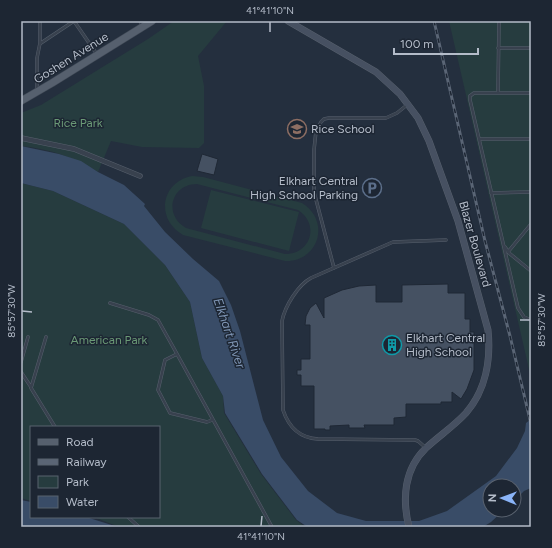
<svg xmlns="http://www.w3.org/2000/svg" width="552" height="548" font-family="Figtree,sans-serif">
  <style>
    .green { fill: #263c3f; fill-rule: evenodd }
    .water { fill: #394c67 }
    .building { fill: #455162; stroke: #1f2835 }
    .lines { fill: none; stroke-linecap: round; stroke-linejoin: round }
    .service-casing { stroke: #565f6c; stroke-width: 3.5 }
    .minor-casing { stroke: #565f6c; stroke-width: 5.5 }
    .secondary-casing { stroke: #565f6c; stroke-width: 7 }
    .primary-casing { stroke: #414a57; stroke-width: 8 }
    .service { stroke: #38414e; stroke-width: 2.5 }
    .minor { stroke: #38414e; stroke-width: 4.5 }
    .secondary { stroke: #465061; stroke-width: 6 }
    .primary { stroke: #56606e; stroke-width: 7 }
    .rail-casing { stroke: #5a6575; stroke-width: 3 }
    .rail { stroke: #1d2633; stroke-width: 1.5; stroke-dasharray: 4.5; stroke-linecap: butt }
    .ticks { fill: none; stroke: #b4bcc9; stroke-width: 1.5 }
    .labels { text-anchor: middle; stroke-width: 3; stroke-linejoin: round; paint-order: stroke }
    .street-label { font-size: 12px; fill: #b4bcc9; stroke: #1d2633 }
    .park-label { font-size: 12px; fill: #6b9a76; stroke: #1d2633 }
    .poi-label { font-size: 12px; fill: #b4bcc9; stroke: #1d2633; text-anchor: start }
    .water-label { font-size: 13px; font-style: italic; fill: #7c92b1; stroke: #1d2633 }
    .neatline { fill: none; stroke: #b4bcc9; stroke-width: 1.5 }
    .ticks-label { font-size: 10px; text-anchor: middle; fill: #b4bcc9 }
  </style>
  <rect width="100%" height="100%" fill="#242f3e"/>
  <path class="green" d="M 174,21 L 227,21 L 198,56 L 204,86 L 204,143 L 199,148 L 142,147 L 111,141 L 98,172 C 73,157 50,149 21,146 L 21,113 L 41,105 L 148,39 Z
    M 449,21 L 531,21 L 531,378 Z
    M 192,176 L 203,177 L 302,203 C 331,221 319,262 285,261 L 183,235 C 155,219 161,182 192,176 ZM 197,184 L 298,210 C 320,224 311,254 285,254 L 186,228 C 163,215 171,184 197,184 Z
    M 21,183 L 53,191 L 124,224 L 165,265 L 190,302 L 202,358 L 223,396 L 224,413 L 261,474 L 296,520 L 305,527 L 119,527 L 94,517 L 159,517 L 159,427 L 31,427 L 31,501 L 21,498 Z
    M 211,190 L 299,212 L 289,251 L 201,228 Z"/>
  <path class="water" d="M 21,146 L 59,154 L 81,161 L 98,172 L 124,185 L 145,204 L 144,206 L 165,232 L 193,259 L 219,281 L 231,305 L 240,331 L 263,420 L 281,457 L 308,491 L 337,513 L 366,521 L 419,521 L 447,511 L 496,476 L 517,448 L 525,431 L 526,423 L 531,419 L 531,488 L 524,491 L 514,501 L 514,486 L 490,486 L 490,510 L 504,510 L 491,522 L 483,527 L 306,526 L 297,520 L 262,474 L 225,413 L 223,396 L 202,358 L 190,302 L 165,265 L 124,224 L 53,191 L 21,183 Z
    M 21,500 L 31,502 L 31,517 L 86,517 L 118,527 L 21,527 Z"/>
  <path class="building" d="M 202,154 L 218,159 L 214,175 L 197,171 Z
    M 448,284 L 448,293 L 465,293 L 465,319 L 470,319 L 470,332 L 474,332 L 474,370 L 467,389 L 461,399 L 452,392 L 452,402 L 441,402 L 441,404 L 406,404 L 406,417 L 394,418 L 394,425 L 364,425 L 365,428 L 349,428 L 349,425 L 330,426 L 330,430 L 325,430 L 325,429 L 314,429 L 314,386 L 301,386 L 301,375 L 297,375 L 297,370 L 301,370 L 301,359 L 310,359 L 310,325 L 305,325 L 306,316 L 310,308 L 316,303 L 324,318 L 324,298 L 342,290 L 359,286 L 376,285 L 376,302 L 402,302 L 402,285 Z"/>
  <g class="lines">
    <defs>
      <path id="service" d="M 74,21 L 96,53
        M 140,21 L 143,26
        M 41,43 L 74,21
        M 498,48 L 531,48
        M 37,90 L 37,58 L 40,43 L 40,21
        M 498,93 L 499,21
        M 531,93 L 474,93 L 470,96 L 470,100 L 518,308 L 524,317 L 531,320
        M 479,139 L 531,139
        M 491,193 L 531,192
        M 505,247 L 509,253 L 531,271
        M 508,252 L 531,224
        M 334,268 L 314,192 L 314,150 L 316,131 L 321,122 L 324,119 L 329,118 L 386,118 L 397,113 L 407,105
        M 110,303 L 149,315 L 158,320 L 177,354
        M 46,337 L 31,388 L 55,427
        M 21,362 L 28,337
        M 21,372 L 31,387
        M 212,420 L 207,422 L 170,413 L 158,390 L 165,360 L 177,354 L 272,527
        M 426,448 L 418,441 L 415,440 L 318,439 C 300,438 289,428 283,410 L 282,321 C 285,306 298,285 311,278 L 393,242 L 446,240
        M 128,517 L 139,527"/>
      <path id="minor" d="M 21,138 L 74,149 L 140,176"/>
      <path id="secondary" d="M 288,21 L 376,72 L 400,94 L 418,118 L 429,141 L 458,221 L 488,330 C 491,359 486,390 466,413 C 454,426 439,436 426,448 C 404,469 402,499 409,527"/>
      <path id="primary" d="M 21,101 L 52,83 L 152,21"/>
    </defs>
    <use href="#service" class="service-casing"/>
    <use href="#minor" class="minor-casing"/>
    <use href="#secondary" class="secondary-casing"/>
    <use href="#primary" class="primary-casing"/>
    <use href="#service" class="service"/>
    <use href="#minor" class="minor"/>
    <use href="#secondary" class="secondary"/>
    <use href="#primary" class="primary"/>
    <defs>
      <path id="rail" d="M 434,21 L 485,241 L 510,336 L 531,424"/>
    </defs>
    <use href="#rail" class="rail-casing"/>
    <use href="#rail" class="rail"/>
  </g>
  <path class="ticks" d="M 270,32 L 270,22M 22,311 L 32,312M 520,320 L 530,320M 261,526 L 262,516"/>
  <defs>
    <symbol id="school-ring" viewBox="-11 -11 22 22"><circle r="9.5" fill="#1d2633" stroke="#8d6e63" stroke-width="1.5"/><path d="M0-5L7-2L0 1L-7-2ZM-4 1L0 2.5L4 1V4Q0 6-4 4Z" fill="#8d6e63"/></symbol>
    <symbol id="parking-ring" viewBox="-11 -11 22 22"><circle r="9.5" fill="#1d2633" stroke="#5c6f8a" stroke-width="1.5"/><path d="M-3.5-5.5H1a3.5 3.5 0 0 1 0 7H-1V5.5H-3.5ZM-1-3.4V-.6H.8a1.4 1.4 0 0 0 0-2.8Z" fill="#5c6f8a"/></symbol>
    <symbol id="building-ring" viewBox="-11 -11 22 22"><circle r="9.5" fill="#1d2633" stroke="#0f9aa8" stroke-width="1.5"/><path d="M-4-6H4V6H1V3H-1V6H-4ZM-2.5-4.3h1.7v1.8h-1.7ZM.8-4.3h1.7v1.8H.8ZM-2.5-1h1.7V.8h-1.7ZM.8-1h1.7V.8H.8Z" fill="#0f9aa8"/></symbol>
  </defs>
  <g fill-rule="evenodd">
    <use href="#school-ring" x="286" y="118" width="22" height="22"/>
    <use href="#parking-ring" x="361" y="177" width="22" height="22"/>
    <use href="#building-ring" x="381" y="334" width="22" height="22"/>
  </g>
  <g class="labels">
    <g class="street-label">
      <text transform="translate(71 58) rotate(-32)" y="4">Goshen Avenue</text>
      <text transform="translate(475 244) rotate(74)" y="4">Blazer Boulevard</text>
    </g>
    <g class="park-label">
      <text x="78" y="127">Rice Park</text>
      <text x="109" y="344">American Park</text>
    </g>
    <g class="poi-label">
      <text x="311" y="133">Rice School</text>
      <text x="358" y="185" text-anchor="end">Elkhart Central<tspan x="358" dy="14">High School Parking</tspan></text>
      <text x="406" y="342">Elkhart Central<tspan x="406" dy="14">High School</tspan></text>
    </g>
    <g class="water-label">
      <text transform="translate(230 333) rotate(71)" y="5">Elkhart River</text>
    </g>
  </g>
  <rect width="552" height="548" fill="none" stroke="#1d2633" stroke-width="44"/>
  <rect x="30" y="426" width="130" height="92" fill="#1d2633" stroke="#59626f"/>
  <rect x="38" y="439" width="20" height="6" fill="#56606e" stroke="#59626f"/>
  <text x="66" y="446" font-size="12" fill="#b4bcc9">Road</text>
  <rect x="38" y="459" width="20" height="6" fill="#5a6575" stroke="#59626f"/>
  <text x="66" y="466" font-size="12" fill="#b4bcc9">Railway</text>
  <rect x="38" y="476" width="20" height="12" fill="#263c3f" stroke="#59626f"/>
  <text x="66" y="486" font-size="12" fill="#b4bcc9">Park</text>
  <rect x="38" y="496" width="20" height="12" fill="#394c67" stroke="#59626f"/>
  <text x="66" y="506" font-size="12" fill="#b4bcc9">Water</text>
  <g transform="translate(502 498) rotate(271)"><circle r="19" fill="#1d2633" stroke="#59626f"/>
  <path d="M0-3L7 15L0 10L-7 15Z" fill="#8ab4f8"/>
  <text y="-6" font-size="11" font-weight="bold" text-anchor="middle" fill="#b4bcc9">N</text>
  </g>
  <path d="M394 48v6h84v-6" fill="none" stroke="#b4bcc9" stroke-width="2"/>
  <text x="400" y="48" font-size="12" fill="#b4bcc9" stroke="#1d2633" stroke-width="3" paint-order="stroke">100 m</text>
  <rect x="22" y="22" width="508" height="504" class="neatline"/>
  <g class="ticks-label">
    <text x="270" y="14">41°41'10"N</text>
    <text transform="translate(11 311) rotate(-90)" y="4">85°57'30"W</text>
    <text transform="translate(541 320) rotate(-90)" y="4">85°57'30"W</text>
    <text x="261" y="540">41°41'10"N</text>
  </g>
</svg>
